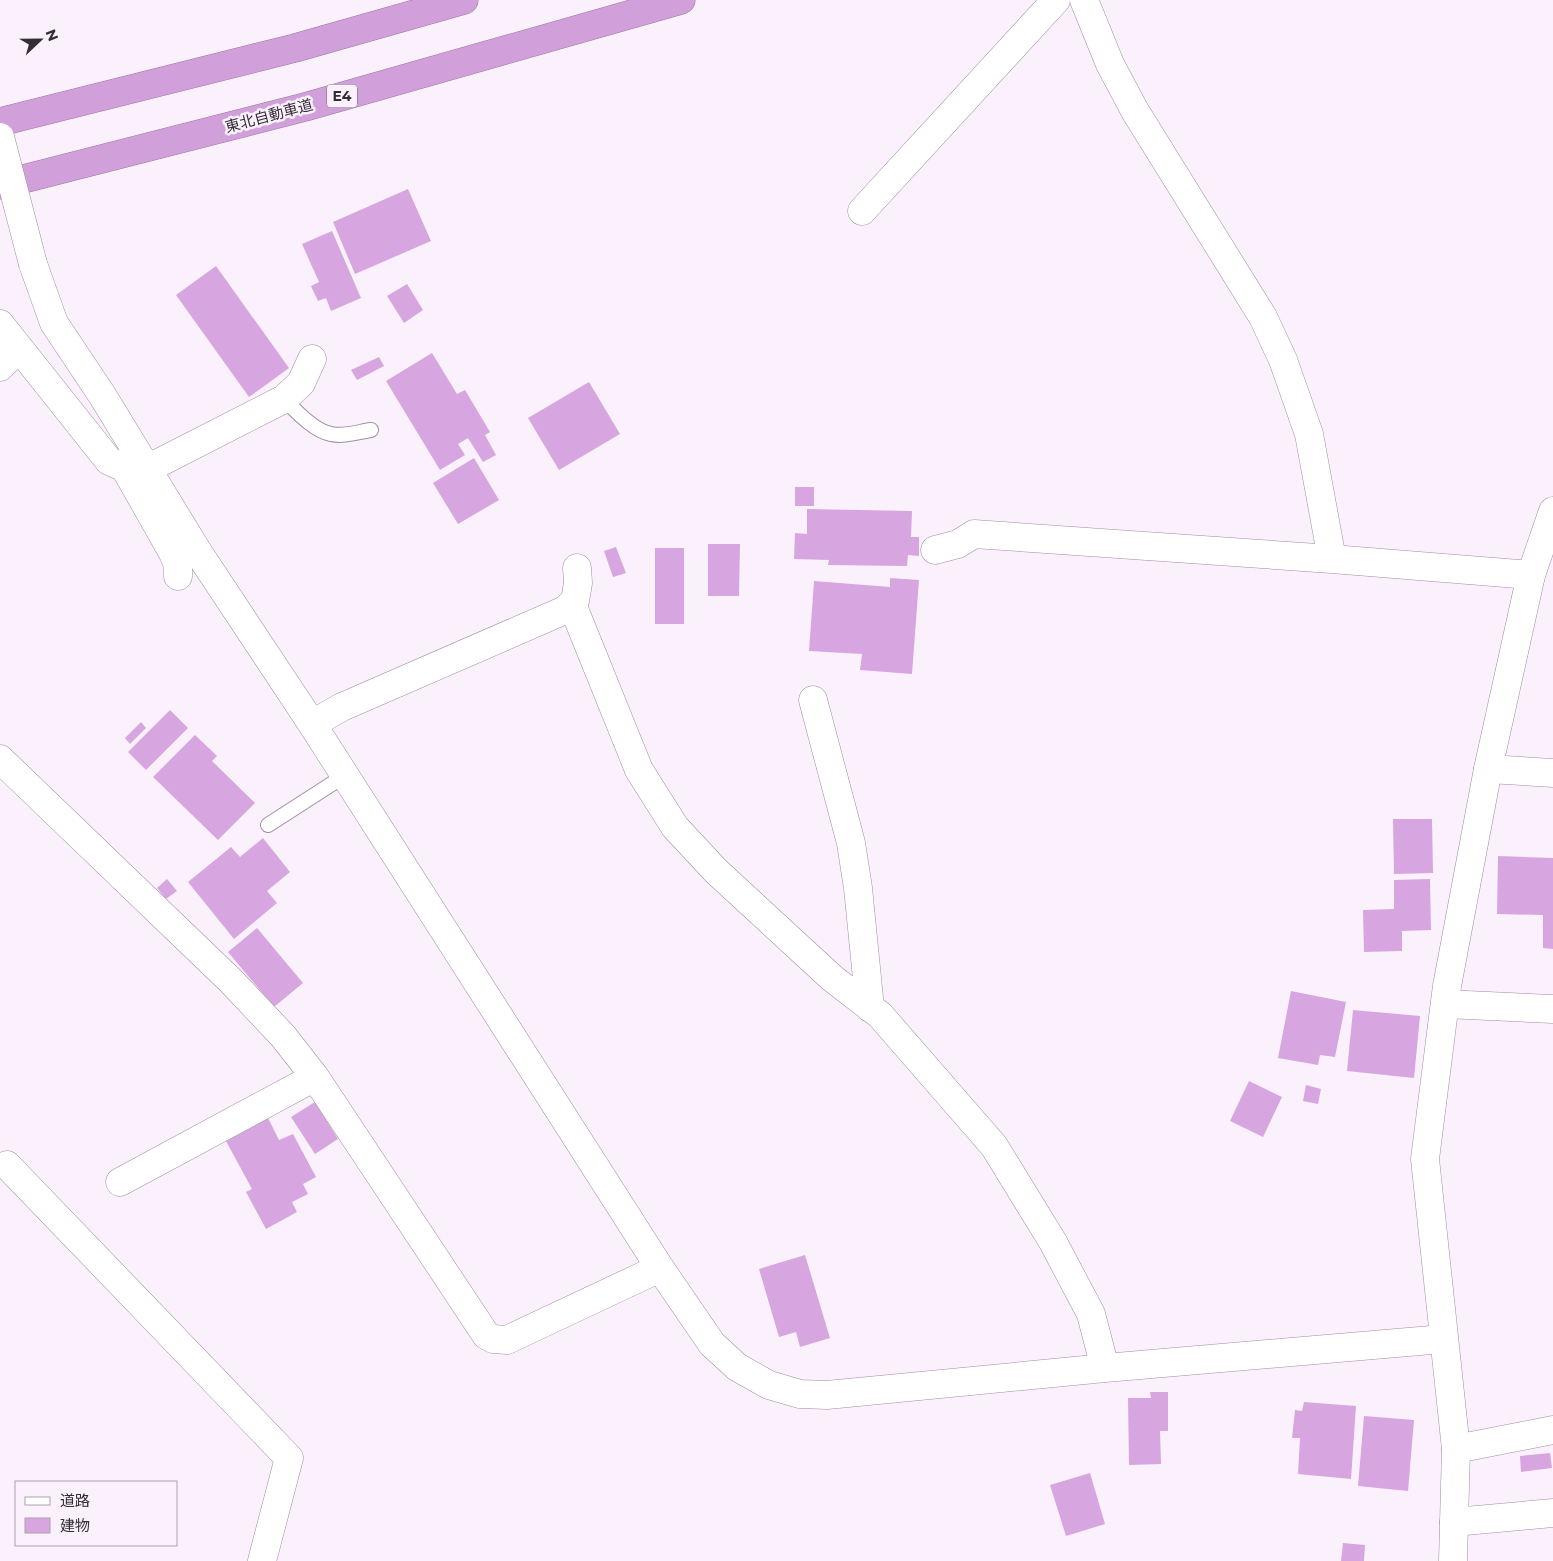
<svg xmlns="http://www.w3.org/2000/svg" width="1553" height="1561" font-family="Montserrat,'Noto Sans JP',sans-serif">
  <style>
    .building { fill: #d7a6e0 }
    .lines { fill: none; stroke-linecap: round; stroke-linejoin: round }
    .service-casing { stroke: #a08ca3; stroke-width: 16 }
    .minor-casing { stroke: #a08ca3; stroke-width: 29 }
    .tertiary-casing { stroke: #a08ca3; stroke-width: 29 }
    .motorway-casing { stroke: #9a77a1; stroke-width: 29 }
    .service { stroke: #fff; stroke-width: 14 }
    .minor { stroke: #fff; stroke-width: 28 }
    .tertiary { stroke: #fff; stroke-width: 28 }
    .motorway { stroke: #d1a0db; stroke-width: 28 }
    .minor-bridge-casing { stroke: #a08ca3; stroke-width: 29; stroke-linecap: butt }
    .minor-bridge { stroke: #fff; stroke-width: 28 }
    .labels { text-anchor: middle; stroke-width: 5; stroke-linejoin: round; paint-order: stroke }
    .shield { fill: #faf1fc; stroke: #6f6771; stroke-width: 1 }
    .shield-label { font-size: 14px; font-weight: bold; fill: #342c36 }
    .street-label { font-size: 15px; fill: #342c36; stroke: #faf1fc }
  </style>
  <rect width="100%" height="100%" fill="#faf1fc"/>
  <path class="building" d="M 408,189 L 431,241 L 355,274 L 333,222 Z
    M 332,231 L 361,298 L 331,311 L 326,298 L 318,301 L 311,286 L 319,282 L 302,244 Z
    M 216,266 L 289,368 L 249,397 L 176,295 Z
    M 407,284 L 423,310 L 404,323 L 387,296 Z
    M 432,353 L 457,394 L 465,390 L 490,432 L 485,435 L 496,455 L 483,462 L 468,438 L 458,444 L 465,455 L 440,470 L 386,381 Z
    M 379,357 L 384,366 L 357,380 L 351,370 Z
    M 589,382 L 620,434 L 559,470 L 528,418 Z
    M 474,458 L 499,500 L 458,524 L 433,483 Z
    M 795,487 L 814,487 L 814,506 L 795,506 Z
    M 807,509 L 912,511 L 911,537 L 919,537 L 919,556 L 908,555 L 907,566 L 828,565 L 829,560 L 794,559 L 795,533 L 807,534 Z
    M 708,544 L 740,544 L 739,596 L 708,596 Z
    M 616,547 L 626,573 L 613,577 L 604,551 Z
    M 655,548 L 684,548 L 684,624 L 655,624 Z
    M 890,578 L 919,580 L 912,674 L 860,670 L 862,654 L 809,651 L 814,581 L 890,587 Z
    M 170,710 L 188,728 L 146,770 L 128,752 Z
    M 141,722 L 146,728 L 130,744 L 125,738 Z
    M 195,735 L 217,756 L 212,761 L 255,803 L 218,840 L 153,777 Z
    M 1393,819 L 1432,819 L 1433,873 L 1394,874 Z
    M 263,838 L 290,872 L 267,891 L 277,903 L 234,939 L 188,882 L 231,847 L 240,857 Z
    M 1498,856 L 1553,858 L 1553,949 L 1543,948 L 1543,915 L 1497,914 Z
    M 167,879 L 177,891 L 166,899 L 157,888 Z
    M 1430,879 L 1431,930 L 1402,931 L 1402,951 L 1364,952 L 1363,910 L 1394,909 L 1394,880 Z
    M 257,928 L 303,983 L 274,1007 L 228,952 Z
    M 1291,991 L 1346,1002 L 1335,1057 L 1320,1055 L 1318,1065 L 1278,1058 Z
    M 1353,1010 L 1420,1016 L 1414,1078 L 1347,1071 Z
    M 1249,1081 L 1282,1097 L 1263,1137 L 1230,1121 Z
    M 1306,1085 L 1321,1089 L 1318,1104 L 1303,1101 Z
    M 315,1102 L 338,1139 L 315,1154 L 291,1117 Z
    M 268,1118 L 279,1140 L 293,1134 L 316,1177 L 303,1184 L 308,1194 L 292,1202 L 297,1212 L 266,1229 L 246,1192 L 252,1189 L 226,1141 Z
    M 805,1255 L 830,1338 L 800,1347 L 796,1332 L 779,1337 L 759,1269 Z
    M 1150,1392 L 1168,1392 L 1168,1431 L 1160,1431 L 1161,1464 L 1129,1465 L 1128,1398 L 1151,1398 Z
    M 1304,1402 L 1356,1406 L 1351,1479 L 1298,1474 L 1300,1438 L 1292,1438 L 1295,1410 L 1302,1411 Z
    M 1364,1416 L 1414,1420 L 1408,1491 L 1358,1486 Z
    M 1550,1453 L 1552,1468 L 1521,1472 L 1520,1456 Z
    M 1090,1473 L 1105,1524 L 1066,1536 L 1050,1485 Z
    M 1343,1543 L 1365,1545 L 1364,1561 L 1341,1561 Z"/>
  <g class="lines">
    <defs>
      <path id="service" d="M 284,399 C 296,411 314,431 331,434 C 343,437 358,432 371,430
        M 268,825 L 344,776"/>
      <path id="minor" d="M 1084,0 L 1110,64 L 1135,111 L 1263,317 L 1283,360 L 1309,434 L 1332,559
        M 862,211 L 1056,0
        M 33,264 L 54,323 L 102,395 L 198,552 L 312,724 L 660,1268 L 712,1344 L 737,1367 L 769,1385 L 800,1394 L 827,1395 L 1105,1368 L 1443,1339
        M 0,324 L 109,461 L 125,468 L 147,469 L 284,399 L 301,383 L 312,359
        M 0,367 L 19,348
        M 126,470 L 173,553 L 178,565 L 178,576
        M 935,550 L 958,544 L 974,534 L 1332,559 L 1531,575
        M 572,604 L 639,770 L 675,827 L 716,871 L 832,978 L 880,1015 L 994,1146 L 1053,1242 L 1091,1314 L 1105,1368
        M 813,700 L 851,843 L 858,888 L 870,1008
        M 312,724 L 342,707 L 565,610 L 575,601 L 578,583 L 577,568
        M 0,759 L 231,981 L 283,1036 L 315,1077 L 486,1335 L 493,1339 L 507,1340 L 660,1268
        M 1488,769 L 1553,773
        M 1445,1004 L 1553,1009
        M 7,1165 L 289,1458 L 262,1561
        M 120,1182 L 315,1077
        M 1456,1449 L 1553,1430
        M 1454,1522 L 1553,1513"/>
      <path id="tertiary" d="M 1453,1561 L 1456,1449 L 1425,1159 L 1447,986 L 1488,769 L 1531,575 L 1553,511"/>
      <path id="motorway" d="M 0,122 L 295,48 L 464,0
        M 0,185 L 305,107 L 681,0"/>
    </defs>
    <use href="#service" class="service-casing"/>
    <use href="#minor" class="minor-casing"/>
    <use href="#tertiary" class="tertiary-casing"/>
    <use href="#motorway" class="motorway-casing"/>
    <use href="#service" class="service"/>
    <use href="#minor" class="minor"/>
    <use href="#tertiary" class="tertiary"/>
    <use href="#motorway" class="motorway"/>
    <defs>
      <path id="minor-bridge" d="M 0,137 L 33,264"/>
    </defs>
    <use href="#minor-bridge" class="minor-bridge-casing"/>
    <use href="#minor-bridge" class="minor-bridge"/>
  </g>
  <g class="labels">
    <rect class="shield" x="327" y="84.5" width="30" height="23" rx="4"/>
    <g class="shield-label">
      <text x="342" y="101">E4</text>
    </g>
    <g class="street-label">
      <text transform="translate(269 116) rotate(-15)" y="5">東北自動車道</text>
    </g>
  </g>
  <rect x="15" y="1481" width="162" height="65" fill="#faf1fc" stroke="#aba2ad"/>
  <rect x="25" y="1497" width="25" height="8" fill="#ffffff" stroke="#aba2ad"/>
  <text x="60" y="1506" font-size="15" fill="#342c36">道路</text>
  <rect x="25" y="1518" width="25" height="15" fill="#d7a6e0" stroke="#aba2ad"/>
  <text x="60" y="1531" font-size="15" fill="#342c36">建物</text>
  <g transform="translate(40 40) rotate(68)" stroke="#faf1fc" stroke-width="4" paint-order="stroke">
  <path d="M0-4L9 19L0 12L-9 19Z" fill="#342c36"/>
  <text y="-8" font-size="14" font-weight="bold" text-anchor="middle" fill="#342c36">N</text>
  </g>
</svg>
